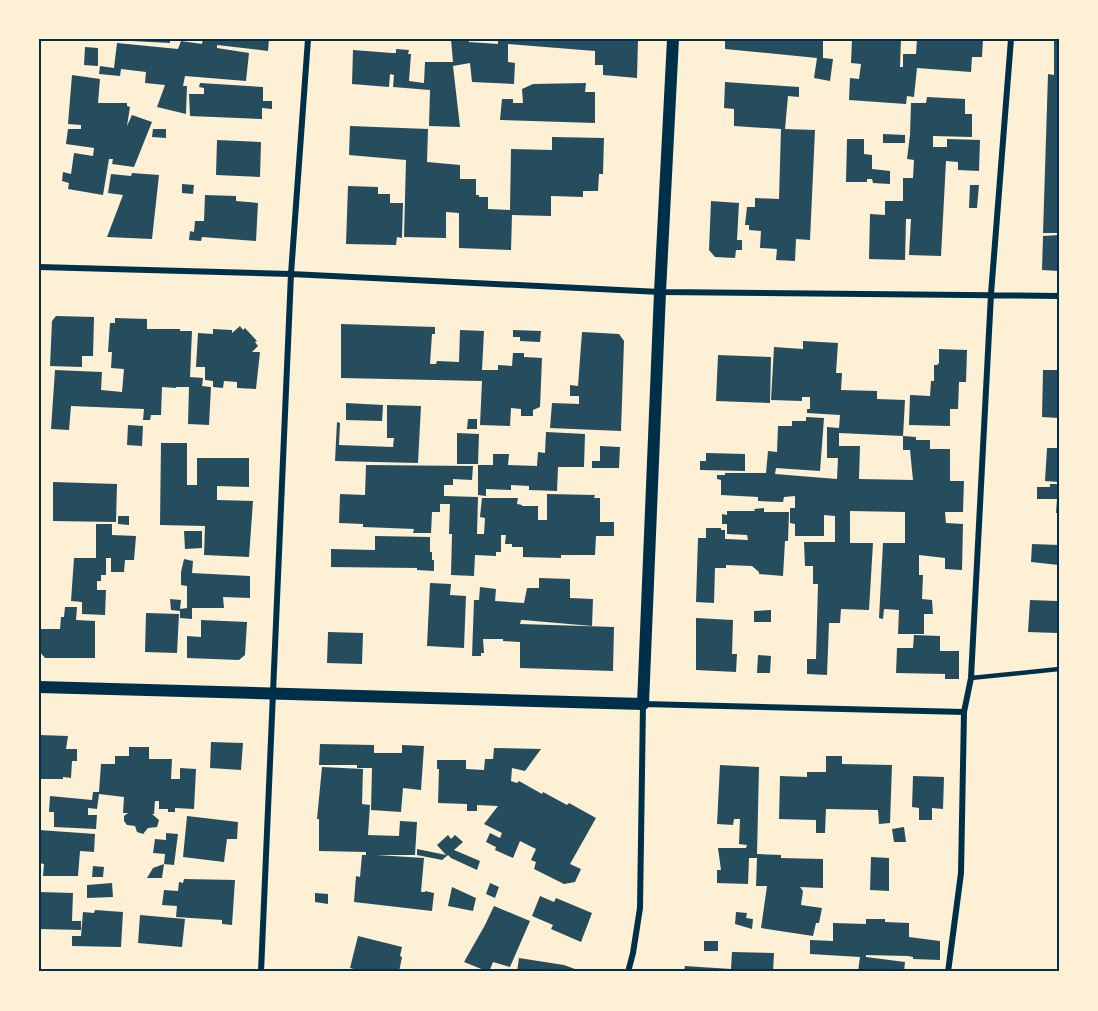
<svg xmlns="http://www.w3.org/2000/svg" width="1098" height="1011" font-family="'Noto Sans',sans-serif">
  <style>
    .building { fill: #264d5e }
    .lines { fill: none; stroke-linecap: round; stroke-linejoin: round }
    .service { stroke: #003049; stroke-width: 4.5 }
    .minor { stroke: #003049; stroke-width: 6 }
    .secondary { stroke: #003049; stroke-width: 12 }
    .neatline { fill: none; stroke: #003049; stroke-width: 2 }
  </style>
  <rect width="100%" height="100%" fill="#fdf0d5"/>
  <path class="building" d="M 132,39 L 170,39 L 170,43 L 132,41 Z
    M 203,39 L 269,39 L 268,51 L 217,45 L 217,48 L 249,53 L 246,81 L 185,76 L 183,86 L 187,86 L 186,114 L 157,107 L 165,85 L 145,83 L 146,72 L 121,69 L 120,76 L 99,74 L 100,66 L 114,68 L 117,43 L 178,49 L 181,41 L 202,44 Z
    M 451,39 L 468,39 L 469,42 L 498,44 L 498,39 L 638,39 L 637,78 L 603,75 L 603,65 L 595,65 L 595,51 L 508,44 L 508,62 L 515,63 L 514,84 L 472,82 L 470,63 L 453,66 L 460,127 L 429,126 L 430,90 L 393,87 L 394,75 L 390,74 L 389,87 L 352,84 L 353,50 L 392,53 L 396,53 L 396,49 L 409,50 L 408,54 L 411,54 L 409,81 L 424,83 L 425,62 L 453,62 Z
    M 725,39 L 823,39 L 823,58 L 833,59 L 830,81 L 814,78 L 817,58 L 725,49 Z
    M 852,39 L 901,39 L 900,67 L 903,67 L 903,54 L 916,54 L 917,39 L 983,39 L 982,57 L 972,57 L 971,72 L 917,68 L 914,97 L 907,96 L 906,104 L 849,100 L 850,78 L 859,79 L 861,64 L 851,63 Z
    M 1054,39 L 1059,39 L 1059,233 L 1043,233 L 1048,74 L 1054,75 Z
    M 85,47 L 98,48 L 98,66 L 84,65 Z
    M 72,75 L 100,79 L 98,103 L 127,103 L 127,106 L 130,107 L 127,126 L 132,115 L 152,122 L 134,167 L 112,164 L 113,159 L 109,159 L 103,195 L 68,189 L 69,183 L 62,181 L 63,172 L 71,174 L 74,153 L 93,156 L 94,148 L 66,144 L 68,129 L 81,129 L 81,125 L 68,124 Z
    M 725,82 L 799,87 L 799,97 L 788,96 L 785,129 L 815,130 L 810,240 L 796,239 L 795,261 L 776,260 L 777,249 L 760,248 L 761,231 L 749,230 L 749,225 L 745,225 L 747,207 L 755,207 L 755,198 L 779,199 L 781,129 L 734,126 L 734,109 L 724,108 Z
    M 200,83 L 263,87 L 263,101 L 272,101 L 272,109 L 262,108 L 262,119 L 190,116 L 189,94 L 204,94 L 204,88 L 199,87 Z
    M 586,83 L 585,92 L 595,92 L 595,123 L 500,120 L 502,99 L 513,99 L 513,103 L 523,103 L 522,89 L 533,84 Z
    M 927,97 L 965,99 L 965,114 L 972,114 L 972,137 L 933,136 L 933,147 L 947,147 L 947,139 L 980,140 L 979,171 L 958,170 L 958,162 L 946,161 L 941,256 L 909,255 L 911,219 L 906,219 L 905,260 L 869,259 L 870,214 L 885,215 L 885,201 L 903,201 L 903,178 L 913,178 L 914,160 L 907,159 L 910,135 L 911,103 L 926,103 Z
    M 350,126 L 428,129 L 427,162 L 460,165 L 460,179 L 476,179 L 476,195 L 479,195 L 479,197 L 488,197 L 488,209 L 510,210 L 511,149 L 552,150 L 552,137 L 604,138 L 603,174 L 599,174 L 598,191 L 583,191 L 583,197 L 551,196 L 551,216 L 512,215 L 511,250 L 459,248 L 459,213 L 446,212 L 446,238 L 404,237 L 406,160 L 349,155 Z
    M 153,129 L 166,129 L 166,138 L 152,137 Z
    M 883,134 L 905,135 L 905,143 L 883,143 Z
    M 847,139 L 864,139 L 864,154 L 872,155 L 872,169 L 890,171 L 890,184 L 873,183 L 872,179 L 867,179 L 867,182 L 846,182 Z
    M 217,140 L 261,142 L 260,177 L 216,175 Z
    M 132,173 L 159,175 L 152,239 L 107,237 L 123,195 L 108,193 L 111,174 L 131,176 Z
    M 182,184 L 194,185 L 193,194 L 182,193 Z
    M 970,185 L 979,185 L 977,208 L 969,208 Z
    M 348,186 L 378,187 L 378,194 L 390,194 L 390,203 L 403,203 L 402,238 L 397,237 L 396,245 L 346,244 Z
    M 205,195 L 236,196 L 236,201 L 258,203 L 256,241 L 202,237 L 201,241 L 189,240 L 190,231 L 194,232 L 195,221 L 204,221 Z
    M 711,201 L 739,203 L 737,240 L 742,240 L 742,250 L 736,250 L 735,258 L 715,257 L 709,250 Z
    M 1059,235 L 1059,271 L 1042,270 L 1043,236 Z
    M 56,316 L 94,317 L 93,356 L 82,356 L 82,367 L 50,366 L 52,321 Z
    M 115,318 L 147,319 L 147,329 L 180,329 L 180,331 L 192,331 L 190,377 L 203,378 L 202,386 L 211,387 L 209,425 L 188,424 L 189,387 L 176,387 L 176,388 L 162,387 L 161,415 L 151,415 L 150,420 L 143,420 L 144,409 L 71,406 L 69,430 L 51,429 L 55,370 L 102,372 L 101,390 L 122,392 L 124,369 L 111,368 L 112,352 L 108,352 L 110,323 L 115,323 Z
    M 341,324 L 435,327 L 435,334 L 432,334 L 430,364 L 436,364 L 437,361 L 459,362 L 460,330 L 484,331 L 482,370 L 498,370 L 498,365 L 512,366 L 513,353 L 524,353 L 524,357 L 542,358 L 540,407 L 533,410 L 533,416 L 521,416 L 521,409 L 511,408 L 510,426 L 480,425 L 482,381 L 341,378 Z
    M 240,326 L 243,330 L 245,328 L 257,341 L 255,342 L 258,346 L 252,352 L 260,352 L 256,389 L 237,388 L 237,382 L 224,381 L 223,388 L 213,387 L 213,381 L 205,380 L 205,367 L 196,367 L 198,333 L 213,334 L 213,329 L 232,330 L 232,333 Z
    M 513,330 L 541,331 L 540,342 L 520,341 L 520,337 L 513,337 Z
    M 582,332 L 619,334 L 624,341 L 621,431 L 550,428 L 552,403 L 579,404 L 579,396 L 570,396 L 570,385 L 578,386 Z
    M 803,341 L 838,343 L 836,373 L 842,373 L 841,390 L 877,391 L 877,399 L 905,400 L 903,436 L 839,433 L 839,446 L 860,446 L 859,479 L 913,480 L 910,450 L 903,450 L 903,436 L 916,437 L 916,440 L 930,440 L 930,449 L 950,449 L 950,481 L 964,481 L 963,512 L 945,512 L 946,523 L 963,524 L 962,570 L 945,569 L 945,558 L 919,555 L 919,575 L 923,575 L 922,599 L 932,600 L 933,614 L 924,614 L 924,634 L 898,634 L 899,610 L 884,609 L 883,619 L 879,618 L 883,543 L 905,543 L 905,512 L 850,511 L 850,543 L 873,543 L 869,610 L 841,609 L 840,623 L 829,623 L 827,675 L 807,674 L 807,659 L 816,659 L 818,584 L 813,584 L 813,566 L 805,566 L 804,542 L 835,542 L 835,516 L 824,515 L 824,536 L 795,536 L 795,524 L 790,523 L 790,508 L 795,508 L 795,496 L 784,497 L 783,502 L 758,501 L 758,497 L 721,495 L 721,480 L 717,479 L 717,475 L 725,475 L 725,473 L 766,473 L 768,451 L 777,452 L 778,426 L 792,426 L 792,421 L 806,421 L 806,417 L 824,418 L 820,471 L 776,468 L 775,474 L 837,479 L 838,458 L 827,458 L 827,427 L 839,428 L 840,415 L 807,413 L 807,409 L 810,409 L 810,397 L 802,397 L 802,401 L 771,400 L 774,347 L 803,349 Z
    M 939,349 L 967,350 L 966,382 L 959,382 L 958,409 L 950,409 L 950,426 L 909,425 L 910,395 L 930,396 L 931,381 L 934,381 L 934,365 L 937,365 L 939,363 Z
    M 718,355 L 771,357 L 770,403 L 716,401 Z
    M 1043,370 L 1059,370 L 1059,418 L 1042,417 Z
    M 346,403 L 383,405 L 382,421 L 346,420 Z
    M 387,405 L 421,406 L 418,463 L 335,461 L 337,422 L 340,423 L 339,445 L 393,447 L 394,438 L 387,438 Z
    M 468,419 L 477,419 L 477,429 L 467,429 Z
    M 128,425 L 143,426 L 142,446 L 127,445 Z
    M 546,432 L 585,434 L 584,467 L 558,467 L 557,491 L 529,490 L 529,486 L 511,485 L 511,490 L 486,489 L 486,496 L 478,495 L 478,465 L 493,465 L 493,454 L 509,454 L 508,465 L 537,466 L 538,452 L 545,453 Z
    M 457,433 L 479,434 L 478,464 L 457,464 Z
    M 161,443 L 187,443 L 187,485 L 197,485 L 197,458 L 249,458 L 249,487 L 217,486 L 217,500 L 253,501 L 249,557 L 204,555 L 205,526 L 160,525 Z
    M 600,446 L 620,447 L 619,468 L 592,468 L 592,461 L 600,461 Z
    M 1047,448 L 1059,448 L 1059,482 L 1045,481 Z
    M 706,453 L 745,454 L 745,471 L 700,470 L 700,461 L 706,461 Z
    M 366,465 L 473,466 L 472,480 L 453,479 L 453,485 L 444,485 L 444,496 L 478,497 L 477,534 L 484,534 L 485,518 L 480,517 L 482,498 L 518,498 L 517,504 L 522,505 L 522,506 L 538,506 L 538,520 L 547,520 L 547,494 L 595,495 L 594,498 L 600,498 L 600,522 L 614,522 L 614,536 L 596,536 L 595,555 L 561,555 L 561,558 L 523,557 L 523,547 L 512,547 L 512,544 L 505,544 L 506,535 L 501,535 L 501,552 L 496,552 L 496,556 L 475,555 L 474,576 L 451,575 L 452,534 L 449,534 L 450,504 L 440,504 L 440,512 L 432,512 L 431,533 L 413,533 L 414,529 L 363,527 L 363,524 L 339,523 L 340,494 L 365,495 Z
    M 53,482 L 117,484 L 116,522 L 53,521 Z
    M 1050,484 L 1059,484 L 1059,513 L 1056,513 L 1057,499 L 1037,499 L 1037,487 L 1050,487 Z
    M 764,508 L 764,512 L 789,512 L 788,541 L 785,541 L 783,576 L 759,574 L 759,572 L 752,566 L 726,565 L 726,568 L 715,568 L 714,603 L 696,602 L 698,538 L 706,538 L 706,528 L 721,528 L 721,530 L 725,530 L 725,539 L 748,540 L 747,535 L 727,534 L 727,524 L 722,524 L 722,514 L 727,515 L 727,511 L 755,511 L 754,509 Z
    M 118,516 L 129,516 L 129,525 L 118,524 Z
    M 96,524 L 112,524 L 112,535 L 136,536 L 134,560 L 125,560 L 124,572 L 111,572 L 111,558 L 106,558 L 106,575 L 101,575 L 101,581 L 97,581 L 97,590 L 106,590 L 105,615 L 82,614 L 82,602 L 71,601 L 74,558 L 96,558 Z
    M 184,531 L 202,531 L 202,548 L 185,549 Z
    M 375,536 L 430,537 L 430,552 L 432,552 L 432,560 L 434,560 L 434,571 L 417,570 L 417,568 L 331,567 L 331,549 L 375,550 Z
    M 1032,544 L 1059,545 L 1059,565 L 1031,562 Z
    M 184,559 L 193,561 L 192,573 L 250,576 L 250,598 L 223,597 L 224,608 L 192,608 L 192,619 L 180,618 L 180,609 L 180,611 L 171,610 L 170,599 L 181,600 L 180,609 L 187,608 L 187,586 L 181,585 L 181,572 Z
    M 539,578 L 570,579 L 570,598 L 593,599 L 592,626 L 523,620 L 521,620 L 520,624 L 614,627 L 613,671 L 520,668 L 520,642 L 503,641 L 503,639 L 483,639 L 484,653 L 481,653 L 481,656 L 472,656 L 474,600 L 479,600 L 480,587 L 496,589 L 495,601 L 524,603 L 527,588 L 539,588 Z
    M 430,583 L 451,584 L 450,595 L 466,596 L 464,648 L 427,646 Z
    M 1057,596 L 1059,596 L 1059,621 L 1057,633 L 1028,632 L 1030,600 L 1057,601 Z
    M 65,607 L 77,607 L 76,620 L 95,621 L 95,658 L 45,658 L 40,652 L 41,629 L 60,629 L 61,617 L 64,617 Z
    M 771,610 L 771,622 L 754,622 L 754,611 Z
    M 146,613 L 179,614 L 177,653 L 145,652 Z
    M 696,618 L 733,620 L 732,654 L 737,654 L 736,672 L 696,670 Z
    M 201,620 L 247,622 L 245,655 L 239,660 L 187,658 L 187,636 L 201,637 Z
    M 328,632 L 363,633 L 362,664 L 327,663 Z
    M 914,635 L 940,636 L 940,651 L 959,651 L 959,679 L 945,679 L 945,674 L 896,673 L 897,648 L 913,648 Z
    M 758,655 L 771,656 L 770,673 L 757,673 Z
    M 39,735 L 68,736 L 66,749 L 77,749 L 77,761 L 72,761 L 71,778 L 63,777 L 63,779 L 39,779 Z
    M 211,742 L 243,743 L 241,770 L 210,768 Z
    M 320,744 L 374,745 L 374,753 L 402,753 L 402,745 L 424,746 L 421,790 L 403,788 L 401,812 L 371,810 L 372,768 L 357,768 L 357,765 L 319,765 Z
    M 129,747 L 149,747 L 149,759 L 172,759 L 171,779 L 180,779 L 180,768 L 196,769 L 194,809 L 175,808 L 175,812 L 168,812 L 168,809 L 159,809 L 159,801 L 155,801 L 154,814 L 152,814 L 159,820 L 157,827 L 148,828 L 143,834 L 137,832 L 135,826 L 127,825 L 124,821 L 124,816 L 128,813 L 123,813 L 124,797 L 99,794 L 97,809 L 88,808 L 88,815 L 97,815 L 96,829 L 54,827 L 54,812 L 49,812 L 50,796 L 92,800 L 93,792 L 99,792 L 101,764 L 115,764 L 115,756 L 129,756 Z
    M 494,748 L 541,749 L 525,771 L 512,768 L 511,781 L 517,783 L 519,781 L 542,794 L 543,792 L 567,805 L 569,803 L 596,818 L 570,864 L 581,869 L 575,882 L 564,884 L 534,869 L 536,862 L 531,860 L 536,849 L 520,841 L 513,858 L 495,850 L 496,847 L 486,842 L 490,833 L 500,838 L 502,833 L 484,824 L 498,806 L 477,805 L 477,811 L 467,811 L 467,804 L 438,803 L 439,769 L 437,769 L 437,760 L 466,760 L 466,769 L 484,770 L 485,759 L 493,759 Z
    M 826,756 L 842,756 L 842,764 L 892,765 L 890,823 L 879,824 L 878,810 L 826,809 L 825,833 L 816,833 L 816,820 L 779,819 L 780,776 L 807,777 L 807,772 L 826,772 Z
    M 720,765 L 759,767 L 757,854 L 781,855 L 781,858 L 823,859 L 823,888 L 800,887 L 803,891 L 801,905 L 822,908 L 819,923 L 816,923 L 813,936 L 761,928 L 767,886 L 756,886 L 757,858 L 749,858 L 748,884 L 717,883 L 717,870 L 721,870 L 718,848 L 746,848 L 747,845 L 739,844 L 740,819 L 734,819 L 733,825 L 717,824 Z
    M 322,767 L 363,769 L 362,804 L 370,805 L 368,835 L 399,836 L 400,821 L 417,822 L 415,855 L 376,855 L 424,858 L 421,892 L 425,892 L 425,891 L 434,893 L 432,911 L 354,902 L 356,876 L 360,877 L 362,855 L 366,855 L 366,852 L 319,851 L 319,819 L 317,819 Z
    M 913,776 L 944,777 L 943,809 L 932,808 L 932,820 L 919,820 L 919,808 L 912,807 Z
    M 187,816 L 238,822 L 237,839 L 227,839 L 224,862 L 183,857 Z
    M 904,827 L 906,842 L 894,842 L 892,829 Z
    M 39,830 L 95,834 L 94,852 L 80,851 L 78,876 L 43,876 L 44,864 L 39,863 Z
    M 166,833 L 178,834 L 174,865 L 164,864 L 165,854 L 153,853 L 155,839 L 166,840 Z
    M 448,835 L 451,839 L 455,835 L 463,842 L 454,850 L 480,861 L 477,870 L 451,858 L 448,855 L 442,860 L 417,855 L 417,849 L 446,855 L 437,845 Z
    M 871,857 L 889,858 L 889,891 L 870,890 Z
    M 164,864 L 162,878 L 147,878 L 153,868 Z
    M 93,866 L 104,867 L 103,877 L 92,877 Z
    M 184,879 L 235,880 L 232,925 L 222,924 L 222,920 L 176,917 L 177,906 L 162,905 L 164,890 L 178,891 L 179,882 L 183,883 Z
    M 112,883 L 113,897 L 87,898 L 87,885 Z
    M 490,883 L 499,887 L 495,898 L 486,894 Z
    M 452,887 L 476,898 L 473,911 L 448,906 Z
    M 39,892 L 73,893 L 72,921 L 81,921 L 81,930 L 39,929 Z
    M 315,893 L 328,894 L 328,904 L 315,902 Z
    M 540,896 L 554,902 L 556,898 L 592,913 L 581,942 L 551,929 L 553,925 L 532,916 Z
    M 494,906 L 530,921 L 510,967 L 493,962 L 489,972 L 464,962 L 485,925 Z
    M 95,910 L 123,912 L 121,947 L 72,946 L 72,936 L 81,936 L 83,912 L 94,913 Z
    M 736,912 L 747,913 L 746,918 L 753,919 L 752,929 L 735,924 Z
    M 140,915 L 185,919 L 182,947 L 138,943 Z
    M 866,919 L 885,919 L 885,922 L 909,923 L 909,937 L 940,941 L 940,960 L 913,959 L 913,957 L 908,956 L 866,955 L 866,957 L 905,962 L 904,972 L 858,972 L 860,957 L 810,954 L 810,940 L 833,941 L 833,923 L 866,924 Z
    M 358,936 L 402,947 L 400,956 L 402,957 L 399,972 L 365,972 L 350,968 Z
    M 704,941 L 718,941 L 718,951 L 704,951 Z
    M 732,952 L 774,953 L 773,972 L 684,972 L 685,966 L 731,969 Z
    M 519,958 L 564,965 L 575,969 L 575,972 L 517,972 Z"/>
  <g class="lines">
    <path class="service" d="M 971,678 L 1059,669"/>
    <path class="minor" d="M 39,267 L 291,274 L 660,292 L 1059,296
      M 261,972 L 291,274 L 308,39
      M 628,972 L 633,953 L 640,908 L 643,704 L 964,712
      M 948,972 L 961,873 L 964,712 L 971,678 L 991,294 L 1011,39"/>
    <path class="secondary" d="M 39,687 L 643,704 L 660,292 L 673,39"/>
  </g>
  <rect width="1098" height="1011" fill="none" stroke="#fdf0d5" stroke-width="81"/>
  <rect x="40" y="40" width="1018" height="930" class="neatline"/>
</svg>
